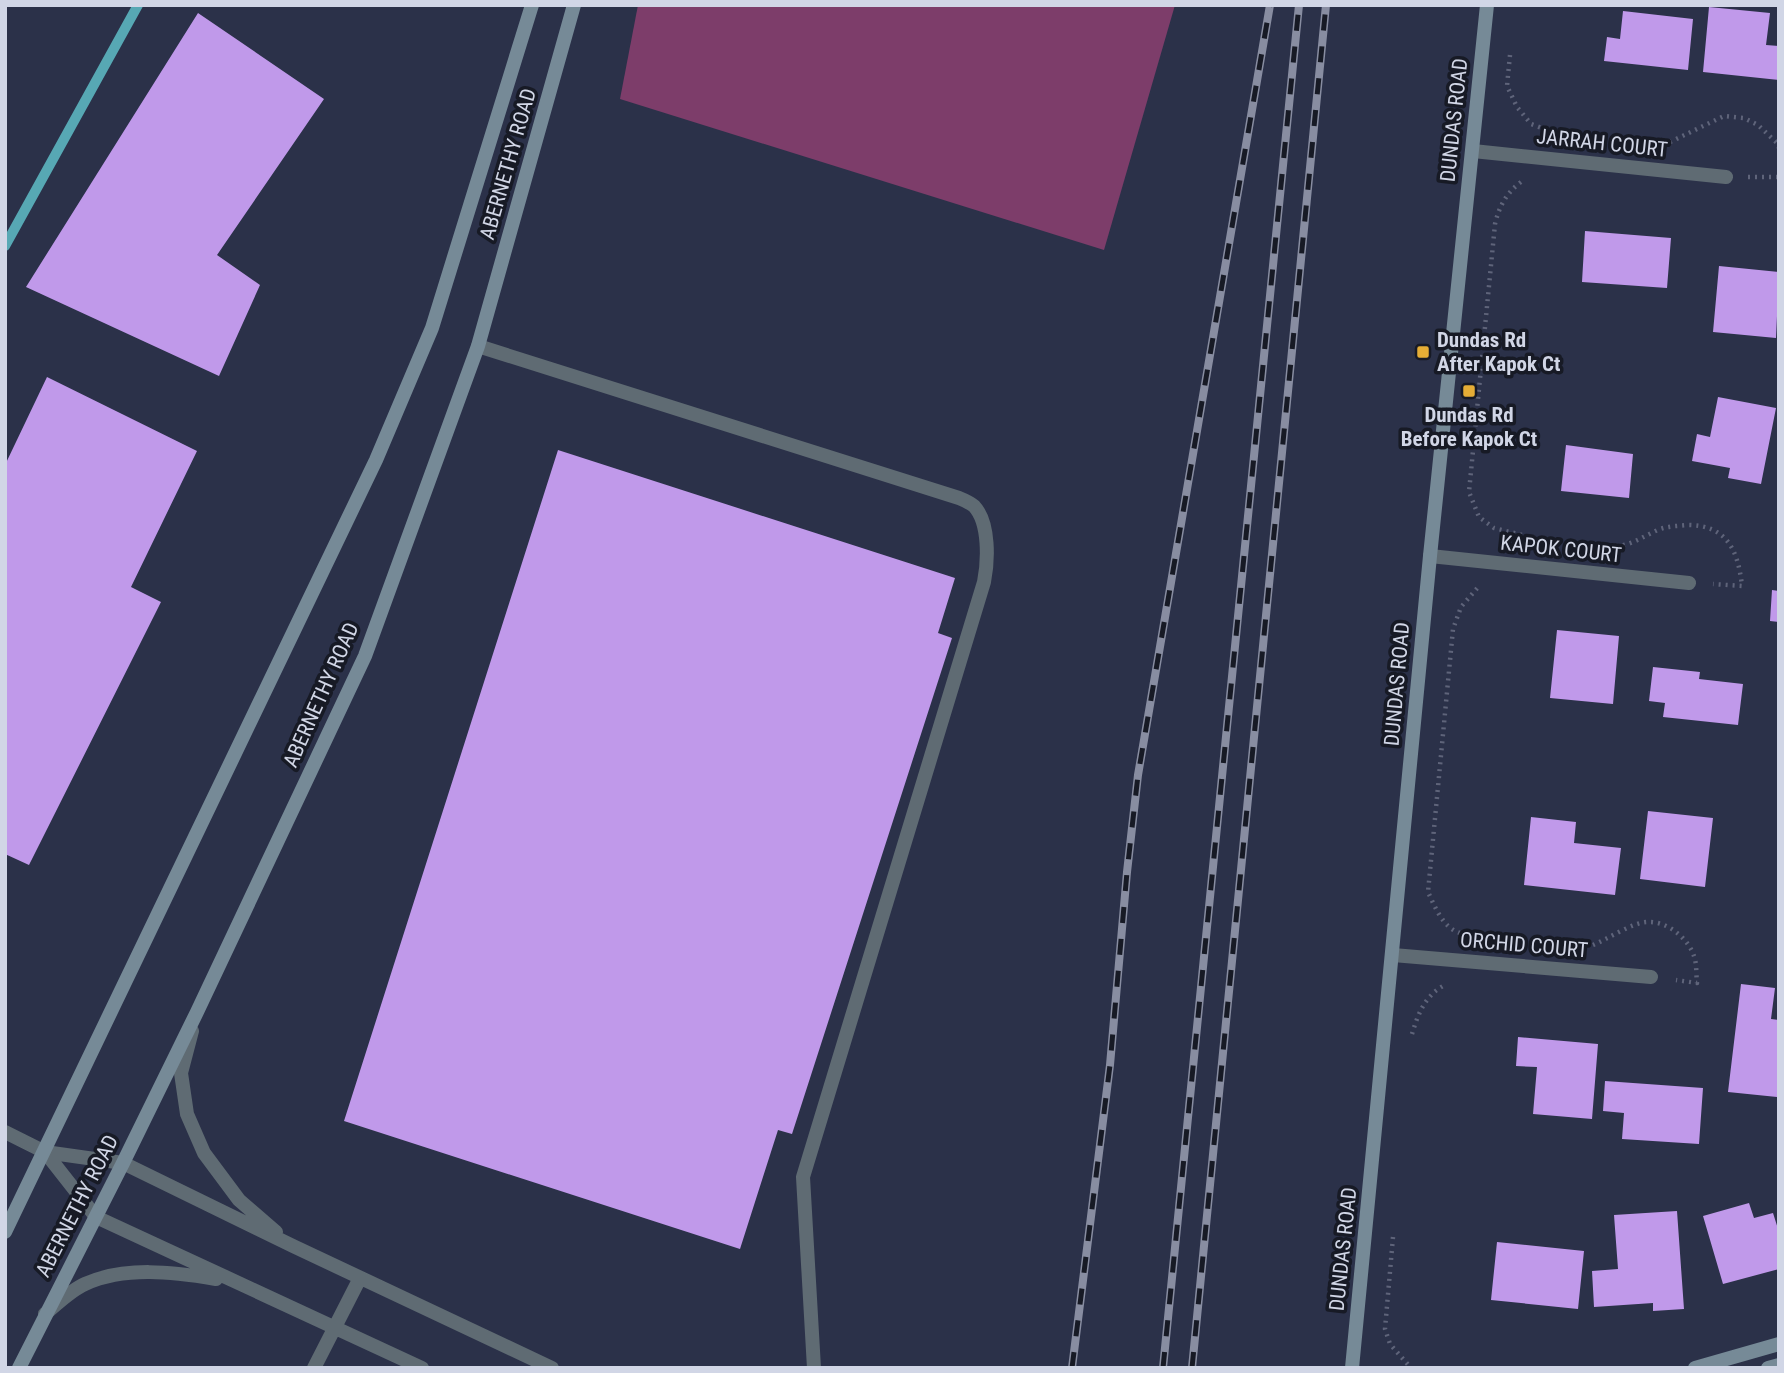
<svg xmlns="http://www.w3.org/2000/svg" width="1784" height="1373" font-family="'Roboto Condensed',sans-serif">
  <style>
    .green { fill: #7d3d6a }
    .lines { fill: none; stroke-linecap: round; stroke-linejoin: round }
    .stream { stroke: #57a8b4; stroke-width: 10 }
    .building { fill: #c099ea }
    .path { stroke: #5f647a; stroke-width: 4.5; stroke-dasharray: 2 5; stroke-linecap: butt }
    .lane { stroke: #5f6b73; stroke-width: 14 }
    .street { stroke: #5f6b73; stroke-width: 14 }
    .secondary { stroke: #768a97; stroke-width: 14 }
    .rail-casing { stroke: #888da1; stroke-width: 8 }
    .rail { stroke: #171a25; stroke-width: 5; stroke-dasharray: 16; stroke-linecap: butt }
    .poi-dot { fill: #e5ad36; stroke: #171a25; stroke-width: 2.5 }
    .labels { text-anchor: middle; stroke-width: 7; stroke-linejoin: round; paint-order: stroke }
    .street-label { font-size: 21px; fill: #d1d6e6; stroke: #171a25 }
    .poi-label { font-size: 21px; font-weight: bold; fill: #d1d6e6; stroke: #171a25; text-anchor: start }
  </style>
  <rect width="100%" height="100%" fill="#2b3149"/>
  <path class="green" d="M 638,5 L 1175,5 L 1104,250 L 620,99 Z"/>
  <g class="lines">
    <path class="stream" d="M 5,246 L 138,5"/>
  </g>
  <path class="building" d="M 1709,7 L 1770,13 L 1766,45 L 1779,46 L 1779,80 L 1703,72 Z
    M 1623,11 L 1693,19 L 1688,70 L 1604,61 L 1607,37 L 1620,39 Z
    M 198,13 L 324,99 L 217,255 L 260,285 L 219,376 L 26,287 Z
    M 1585,231 L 1671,238 L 1667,288 L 1582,282 Z
    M 1719,266 L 1779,272 L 1776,338 L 1713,332 Z
    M 47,377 L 197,451 L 131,587 L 161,602 L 29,865 L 5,854 L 5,465 Z
    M 1718,397 L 1776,408 L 1761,484 L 1728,478 L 1730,468 L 1692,461 L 1697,434 L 1710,437 Z
    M 1566,445 L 1633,454 L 1629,498 L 1561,491 Z
    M 558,450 L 955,578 L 938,633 L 952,638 L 792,1134 L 778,1130 L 740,1249 L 344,1121 Z
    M 1772,590 L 1779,591 L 1779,622 L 1770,621 Z
    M 1557,630 L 1619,636 L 1613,704 L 1550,698 Z
    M 1653,667 L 1700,672 L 1699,679 L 1743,684 L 1738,725 L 1663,717 L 1665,703 L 1649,701 Z
    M 1648,811 L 1713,818 L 1705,887 L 1640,879 Z
    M 1531,817 L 1576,822 L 1574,843 L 1621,848 L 1615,895 L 1524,885 Z
    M 1741,984 L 1775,988 L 1771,1019 L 1779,1020 L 1777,1097 L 1728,1092 Z
    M 1518,1037 L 1598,1044 L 1592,1119 L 1533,1114 L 1537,1067 L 1516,1066 Z
    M 1605,1081 L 1703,1088 L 1699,1144 L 1622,1139 L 1624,1113 L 1603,1111 Z
    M 1749,1203 L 1754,1218 L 1773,1213 L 1779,1232 L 1779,1269 L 1723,1284 L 1703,1216 Z
    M 1677,1211 L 1684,1309 L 1653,1311 L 1653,1303 L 1594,1307 L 1592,1271 L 1618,1269 L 1614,1215 Z
    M 1497,1242 L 1584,1251 L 1578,1309 L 1491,1300 Z"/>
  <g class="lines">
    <path class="path" d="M 1510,55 L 1507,86 L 1517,107 L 1531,124 L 1553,132
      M 1642,140 L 1670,142 L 1724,116 L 1744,118 L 1758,125 L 1777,143 L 1779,148
      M 1748,177 L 1779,177
      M 1521,182 C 1506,193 1499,207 1495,224 L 1469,492 L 1479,517 L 1494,528 L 1538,539
      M 1609,546 C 1629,548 1643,536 1660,529 C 1669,526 1678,526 1687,525 C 1727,525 1738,550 1742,586 L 1713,584
      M 1460,933 C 1443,928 1435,907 1428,892 L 1453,629 L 1461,607 L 1479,586
      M 1593,945 C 1608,939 1633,922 1648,922 C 1667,921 1688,938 1694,956 C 1697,964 1696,975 1697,983 L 1676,980
      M 1412,1034 C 1418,1014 1425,995 1445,985
      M 1393,1237 L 1385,1329 L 1390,1344 L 1411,1368"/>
    <path class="lane" d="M 478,346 L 959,498 C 964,500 970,503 974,506 C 990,523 988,562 984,582 L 803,1177 L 814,1368
      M 192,1031 L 181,1073 L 187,1114 L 204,1153 L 239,1200 L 276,1232
      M 5,1132 L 45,1152 L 123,1163 L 293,1246 L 552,1368
      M 45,1152 L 96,1217 L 422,1368
      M 45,1314 C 57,1304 71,1290 85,1284 C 125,1266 173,1272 216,1279
      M 314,1368 L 360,1278"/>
    <path class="street" d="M 1473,151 L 1726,177
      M 1430,556 L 1689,583
      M 1393,955 L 1651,977"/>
    <path class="secondary" d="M 5,1232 L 376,460 L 432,328 L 532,5
      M 19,1368 L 123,1163 L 197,1012 L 365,656 L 478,346 L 574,5
      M 1352,1368 L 1430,556 L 1487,5
      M 1695,1368 L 1779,1344
      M 1768,1368 L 1779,1365"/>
    <defs>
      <path id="rail" d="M 1072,1368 L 1110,1065 L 1127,872 L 1138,775 L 1270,5
        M 1163,1368 L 1299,5
        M 1192,1368 L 1326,5"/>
    </defs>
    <use href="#rail" class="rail-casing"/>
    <use href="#rail" class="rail"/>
  </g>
  <g class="poi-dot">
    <rect x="1416" y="345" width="14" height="14" rx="3.5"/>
    <rect x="1462" y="384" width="14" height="14" rx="3.5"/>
  </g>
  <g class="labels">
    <g class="street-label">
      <text transform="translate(1454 120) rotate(-84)" y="7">DUNDAS ROAD</text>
      <text transform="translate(1602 143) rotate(6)" y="7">JARRAH COURT</text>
      <text transform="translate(508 164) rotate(-74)" y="7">ABERNETHY ROAD</text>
      <text transform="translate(1561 549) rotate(6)" y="7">KAPOK COURT</text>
      <text transform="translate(1397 684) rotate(-85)" y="7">DUNDAS ROAD</text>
      <text transform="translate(321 695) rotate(-66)" y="7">ABERNETHY ROAD</text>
      <text transform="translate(1524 945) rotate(5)" y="7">ORCHID COURT</text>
      <text transform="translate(77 1206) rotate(-63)" y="7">ABERNETHY ROAD</text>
      <text transform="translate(1343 1249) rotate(-84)" y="7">DUNDAS ROAD</text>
    </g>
    <g class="poi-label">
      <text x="1437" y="347">Dundas Rd<tspan x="1437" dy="24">After Kapok Ct</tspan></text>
      <text x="1469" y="422" text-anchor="middle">Dundas Rd<tspan x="1469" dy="24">Before Kapok Ct</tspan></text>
    </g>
  </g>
  <rect width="1784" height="1373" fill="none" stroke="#d1d6e6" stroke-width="14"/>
</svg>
